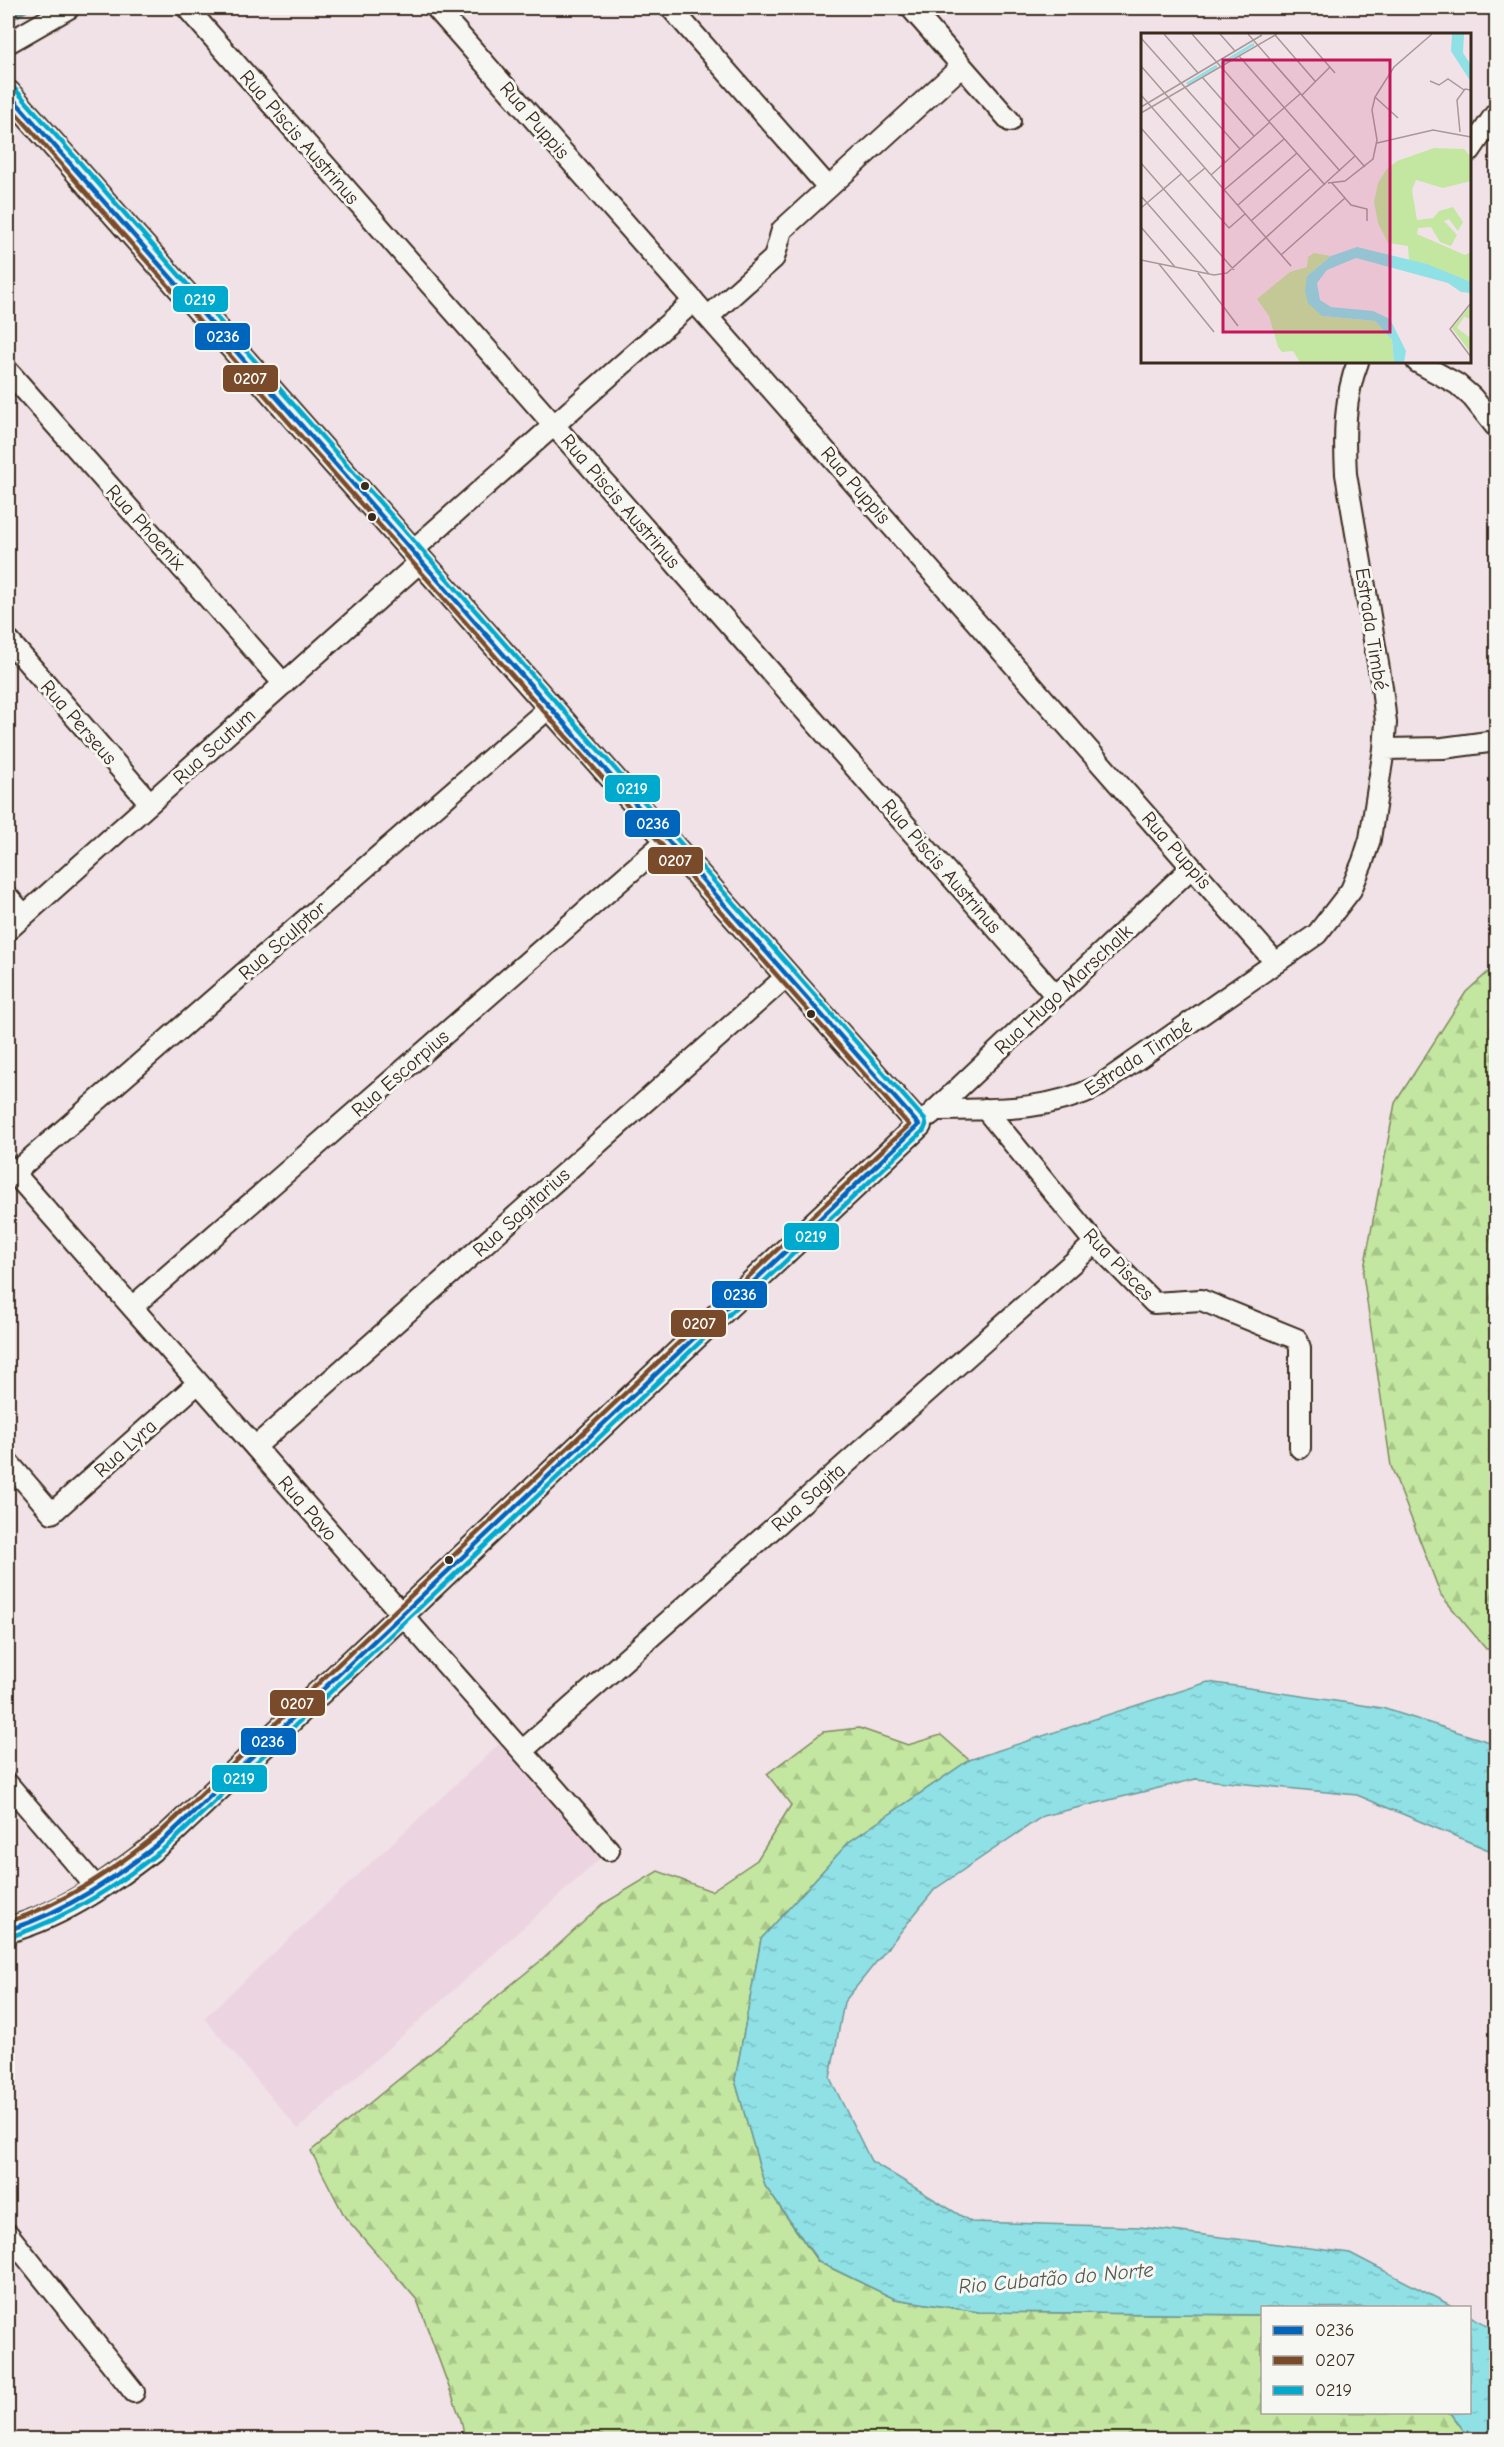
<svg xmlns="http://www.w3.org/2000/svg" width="1504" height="2447" font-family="'Comic Neue',sans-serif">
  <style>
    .built { fill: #edd4e1 }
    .forest { fill: url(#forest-firs); stroke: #7f885f; stroke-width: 1.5 }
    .water { fill: url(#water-ripples); stroke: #6d9896; stroke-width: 1.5 }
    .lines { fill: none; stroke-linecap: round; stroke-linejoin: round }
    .stream { stroke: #6d9896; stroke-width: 6 }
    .minor-casing { stroke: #3b2a1e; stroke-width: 24 }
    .tertiary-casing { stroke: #3b2a1e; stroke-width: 28 }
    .minor { stroke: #f6f6f2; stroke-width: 20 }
    .tertiary { stroke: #f6f6f2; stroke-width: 24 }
    .bus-1-casing { stroke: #f6f6f2; stroke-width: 9 }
    .bus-2-casing { stroke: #f6f6f2; stroke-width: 9 }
    .bus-3-casing { stroke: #f6f6f2; stroke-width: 9 }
    .bus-1 { stroke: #0065bd; stroke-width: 4.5 }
    .bus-2 { stroke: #7a4b2a; stroke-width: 4.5 }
    .bus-3 { stroke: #00a9ce; stroke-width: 4.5 }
    .bus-dot { fill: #3b2a1e; stroke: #f6f6f2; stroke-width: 2 }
    .labels { text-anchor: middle; stroke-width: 6; stroke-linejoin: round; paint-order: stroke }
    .street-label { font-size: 20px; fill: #3b2a1e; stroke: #f6f6f2 }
    .water-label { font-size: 21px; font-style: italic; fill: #505850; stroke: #f6f6f2 }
    .inset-river { fill: none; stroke: #8fe1e6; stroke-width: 3 }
    .inset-road { fill: none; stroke: #a89897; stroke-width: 1.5 }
    .view { fill: #c2185b; fill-opacity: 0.15; stroke: #c2185b; stroke-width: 3 }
    .inset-edge { fill: none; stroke: #3b2a1e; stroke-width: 3 }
    .line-badge { stroke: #f6f6f2; stroke-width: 2 }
    .badge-label { font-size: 16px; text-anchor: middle; font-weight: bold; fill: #fff }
  </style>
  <defs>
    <pattern id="forest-firs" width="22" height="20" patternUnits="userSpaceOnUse" patternTransform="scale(1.5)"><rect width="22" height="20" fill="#c3e7a0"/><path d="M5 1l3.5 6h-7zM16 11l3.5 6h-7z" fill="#a8c689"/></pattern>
    <pattern id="water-ripples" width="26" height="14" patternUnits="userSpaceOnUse" patternTransform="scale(1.5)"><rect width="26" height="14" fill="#8fe1e6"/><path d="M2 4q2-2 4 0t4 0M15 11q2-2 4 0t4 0" fill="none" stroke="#7cc1c5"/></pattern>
  </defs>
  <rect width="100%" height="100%" fill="#f1e2e8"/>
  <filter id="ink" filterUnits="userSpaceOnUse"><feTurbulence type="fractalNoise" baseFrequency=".0167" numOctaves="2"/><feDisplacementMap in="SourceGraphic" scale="12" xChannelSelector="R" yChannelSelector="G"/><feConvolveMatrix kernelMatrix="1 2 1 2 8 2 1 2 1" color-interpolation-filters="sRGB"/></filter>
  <g filter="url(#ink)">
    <path class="built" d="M 499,1744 L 600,1859 L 298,2129 L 204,2018 Z"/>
    <path class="forest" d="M 1496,965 L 1496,1649 L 1486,1649 L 1441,1595 L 1391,1466 L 1363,1274 L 1395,1103 L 1466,992 Z
      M 859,1728 L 908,1745 L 941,1735 L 969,1760 L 849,1842 L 761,1939 L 735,2080 L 765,2186 L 818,2262 L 895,2299 L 979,2312 L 1262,2315 L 1262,2412 L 1451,2413 L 1470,2439 L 465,2439 L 461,2420 L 417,2300 L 345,2217 L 311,2151 L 464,2026 L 502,1992 L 543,1959 L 603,1904 L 658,1871 L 711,1891 L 757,1860 L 791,1805 L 767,1774 L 823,1732 Z"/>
    <path class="water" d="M 1208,1682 L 1382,1708 L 1496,1744 L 1496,1853 L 1357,1795 L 1196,1779 L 1043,1816 L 935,1889 L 844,2002 L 830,2078 L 871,2161 L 971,2222 L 1140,2227 L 1350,2253 L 1454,2307 L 1262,2308 L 1262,2315 L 979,2312 L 895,2299 L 819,2262 L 765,2186 L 735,2080 L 761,1939 L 849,1842 L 969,1760 Z
      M 1470,2316 L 1496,2330 L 1496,2439 L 1470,2439 L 1451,2413 L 1470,2412 Z"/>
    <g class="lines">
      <path class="stream" d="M 8,20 L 28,8"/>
      <defs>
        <path id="minor" d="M 187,8 L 1056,996
          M 436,8 L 1276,963
          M 671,8 L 828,187
          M 911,8 L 1010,121
          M 8,43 L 69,8
          M 1470,151 L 1496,113
          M 708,317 L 774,258 L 782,230 L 962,66
          M 1417,362 L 1457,384 L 1472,397 L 1496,427
          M 8,371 L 284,684
          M 412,551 L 694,301
          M 8,640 L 150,803
          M 1384,749 L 1443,748 L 1496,741
          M 8,897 L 24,915
          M 8,930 L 421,561
          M 985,1109 L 1095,1243 L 1154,1303 L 1201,1300 L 1297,1339 L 1300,1348 L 1300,1448
          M 935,1110 C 993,1109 1046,1112 1099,1086 L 1317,934 L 1351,890 L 1363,861 L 1370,839 L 1384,749 L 1386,723 L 1382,687 L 1346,474 C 1344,437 1344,397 1358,362
          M 930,1115 L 1192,867
          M 8,1166 L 609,1850
          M 14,1173 L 550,707
          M 132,1307 L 667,840
          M 255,1447 L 787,976
          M 8,1462 L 52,1513 L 198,1383
          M 522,1751 L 1095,1243
          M 8,1784 L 97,1888
          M 8,2234 L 134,2392"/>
        <path id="tertiary" d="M 8,93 L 919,1125 L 167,1837 C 120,1875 67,1914 8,1930"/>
      </defs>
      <use href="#minor" class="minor-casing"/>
      <use href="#tertiary" class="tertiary-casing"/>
      <use href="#minor" class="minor"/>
      <use href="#tertiary" class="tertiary"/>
      <defs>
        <path id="bus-1" d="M 8,93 L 919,1125 L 167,1837 C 118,1876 68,1911 8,1930"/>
        <path id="bus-2" d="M 8,104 L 909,1125 L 162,1831 C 114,1869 66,1903 8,1922"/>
        <path id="bus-3" d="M 10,1937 C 71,1917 122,1882 172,1842 L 924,1130 L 926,1125 L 925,1120 L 14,88"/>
      </defs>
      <use href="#bus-1" class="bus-1-casing"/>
      <use href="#bus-2" class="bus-2-casing"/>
      <use href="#bus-3" class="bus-3-casing"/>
      <use href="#bus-1" class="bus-1"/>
      <use href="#bus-2" class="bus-2"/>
      <use href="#bus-3" class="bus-3"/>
    </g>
  </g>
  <g class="bus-dot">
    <circle cx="365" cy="486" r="5"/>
    <circle cx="372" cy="517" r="5"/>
    <circle cx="811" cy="1014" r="5"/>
    <circle cx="449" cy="1560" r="5"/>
  </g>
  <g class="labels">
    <g class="street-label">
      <text transform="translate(535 120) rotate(49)" y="7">Rua Puppis</text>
      <text transform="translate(300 137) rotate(49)" y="7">Rua Piscis Austrinus</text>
      <text transform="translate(856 485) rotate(49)" y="7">Rua Puppis</text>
      <text transform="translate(621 501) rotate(49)" y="7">Rua Piscis Austrinus</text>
      <text transform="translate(146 527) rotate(48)" y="7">Rua Phoenix</text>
      <text transform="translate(1372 629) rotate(81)" y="7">Estrada Timbé</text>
      <text transform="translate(79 722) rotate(49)" y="7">Rua Perseus</text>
      <text transform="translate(214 746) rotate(-42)" y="7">Rua Scutum</text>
      <text transform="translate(1177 850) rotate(49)" y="7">Rua Puppis</text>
      <text transform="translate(942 866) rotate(49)" y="7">Rua Piscis Austrinus</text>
      <text transform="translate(282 940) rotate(-41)" y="7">Rua Sculptor</text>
      <text transform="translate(1063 989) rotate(-43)" y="7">Rua Hugo Marschalk</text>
      <text transform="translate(1138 1057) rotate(-33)" y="7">Estrada Timbé</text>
      <text transform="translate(400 1073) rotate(-41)" y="7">Rua Escorpius</text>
      <text transform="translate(521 1212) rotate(-42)" y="7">Rua Sagitarius</text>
      <text transform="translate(1119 1264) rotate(46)" y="7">Rua Pisces</text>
      <text transform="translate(125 1448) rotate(-42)" y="7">Rua Lyra</text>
      <text transform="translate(808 1497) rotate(-42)" y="7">Rua Sagita</text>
      <text transform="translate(308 1508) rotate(49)" y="7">Rua Pavo</text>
    </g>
    <g class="water-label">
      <text transform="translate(1056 2278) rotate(-5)" y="7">Rio Cubatão do Norte</text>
    </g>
  </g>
  <g transform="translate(1141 33)">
    <rect width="330" height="330" fill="#f1e2e8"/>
    <path d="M 330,272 L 330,286 L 323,284 L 316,295 L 328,304 L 330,301 L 330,320 L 311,295 Z" fill="#c3e7a0"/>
    <path d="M 293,115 L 323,116 L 330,124 L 330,148 L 302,155 L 275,147 L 271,157 L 276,187 L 292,185 L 298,178 L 312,174 L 322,189 L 317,198 L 308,186 L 303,188 L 316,202 L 310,213 L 299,209 L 290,194 L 277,195 L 276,201 L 324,222 L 330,219 L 330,249 L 268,227 L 267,213 L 247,210 L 237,190 L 233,169 L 237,150 L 245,137 L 256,128 ZM 173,220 L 190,223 L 166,243 L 181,283 L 234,288 L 251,307 L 253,329 L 159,329 L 152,318 L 141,319 L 137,314 L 128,283 L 116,266 L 149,239 L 166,234 L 167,224 Z" fill="#c3e7a0"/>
    <path d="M 311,1 L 323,1 L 322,20 L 330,32 L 330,49 L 310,18 ZM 216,214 L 286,231 L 330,249 L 330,260 L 320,259 L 307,250 L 215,225 L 186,237 L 176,250 L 179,267 L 190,274 L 232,278 L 249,286 L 265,318 L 263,329 L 253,329 L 251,307 L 234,288 L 181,283 L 167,270 L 164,258 L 166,243 L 190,223 Z" fill="#8fe1e6"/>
    <path class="inset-river" d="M 80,31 L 113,11M 46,51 L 76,33"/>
    <path class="inset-road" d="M 23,1 L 57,40M 51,1 L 184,152M 79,1 L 94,18M 107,1 L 224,134M 160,1 L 194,40M 134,2 L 174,48M 0,5 L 99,116M 98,23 L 199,138M 0,33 L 84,129M 61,44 L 113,103M 289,48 L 298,52 L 307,46 L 323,57M 0,62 L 150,233M 161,62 L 189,34M 234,64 L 257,85M 0,74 L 121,2M 0,80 L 136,1M 128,88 L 159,61M 0,95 L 88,195 L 104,181M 319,99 L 316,67 L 324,56 L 330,57M 236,110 L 292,97 L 330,104M 0,130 L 93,237M 70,142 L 129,89M 47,149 L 64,135M 187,150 L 204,148 L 232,126 L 236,107 L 231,77 L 234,64 L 253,34 L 291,1M 191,150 L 210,172 L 226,176 L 226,188M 83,157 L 143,106M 0,163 L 68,241M 97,172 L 156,120M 0,175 L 40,141M 110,188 L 169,136M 0,194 L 34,234M 140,222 L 204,165M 0,227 L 73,242 L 86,240 L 214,123M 18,231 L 73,299M 57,240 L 97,293M 330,270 L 309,296 L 330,324"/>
    <path class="view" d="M 82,27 L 249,27 L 249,299 L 82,299 Z"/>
    <rect width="330" height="330" class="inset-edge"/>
  </g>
  <g class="line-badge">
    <rect x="172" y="285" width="57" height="28" rx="6" fill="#00a9ce"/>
    <rect x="194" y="322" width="57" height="29" rx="6" fill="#0065bd"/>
    <rect x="222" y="364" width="57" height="29" rx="6" fill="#7a4b2a"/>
    <rect x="604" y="774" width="57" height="29" rx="6" fill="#00a9ce"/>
    <rect x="624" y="809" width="57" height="29" rx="6" fill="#0065bd"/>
    <rect x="647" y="846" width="57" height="29" rx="6" fill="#7a4b2a"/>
    <rect x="783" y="1222" width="57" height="29" rx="6" fill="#00a9ce"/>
    <rect x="711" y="1280" width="57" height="29" rx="6" fill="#0065bd"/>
    <rect x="670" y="1309" width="57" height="29" rx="6" fill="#7a4b2a"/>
    <rect x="269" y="1689" width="57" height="28" rx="6" fill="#7a4b2a"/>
    <rect x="240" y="1727" width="57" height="29" rx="6" fill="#0065bd"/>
    <rect x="211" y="1764" width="57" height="29" rx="6" fill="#00a9ce"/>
  </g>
  <g class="badge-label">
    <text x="200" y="305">0219</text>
    <text x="223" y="342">0236</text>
    <text x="250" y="384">0207</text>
    <text x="632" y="794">0219</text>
    <text x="653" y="829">0236</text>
    <text x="675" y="866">0207</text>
    <text x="811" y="1242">0219</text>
    <text x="740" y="1300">0236</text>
    <text x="699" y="1329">0207</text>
    <text x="297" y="1709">0207</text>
    <text x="268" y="1747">0236</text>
    <text x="239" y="1784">0219</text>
  </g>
  <rect width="1504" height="2447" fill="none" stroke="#f6f6f2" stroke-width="30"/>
  <rect x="15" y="15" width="1474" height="2417" fill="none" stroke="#3b2a1e" stroke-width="2" filter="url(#ink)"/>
  <rect x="1261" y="2306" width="210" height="108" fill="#f6f6f2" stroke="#aba49d" stroke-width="1.5"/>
  <rect x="1273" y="2326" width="30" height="9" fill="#0065bd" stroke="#aba49d" stroke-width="1.5"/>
  <text x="1315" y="2336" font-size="18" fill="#3b2a1e">0236</text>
  <rect x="1273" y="2356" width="30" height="9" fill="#7a4b2a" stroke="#aba49d" stroke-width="1.5"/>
  <text x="1315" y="2366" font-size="18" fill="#3b2a1e">0207</text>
  <rect x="1273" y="2386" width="30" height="9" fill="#00a9ce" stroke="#aba49d" stroke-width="1.5"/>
  <text x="1315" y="2396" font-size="18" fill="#3b2a1e">0219</text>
</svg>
